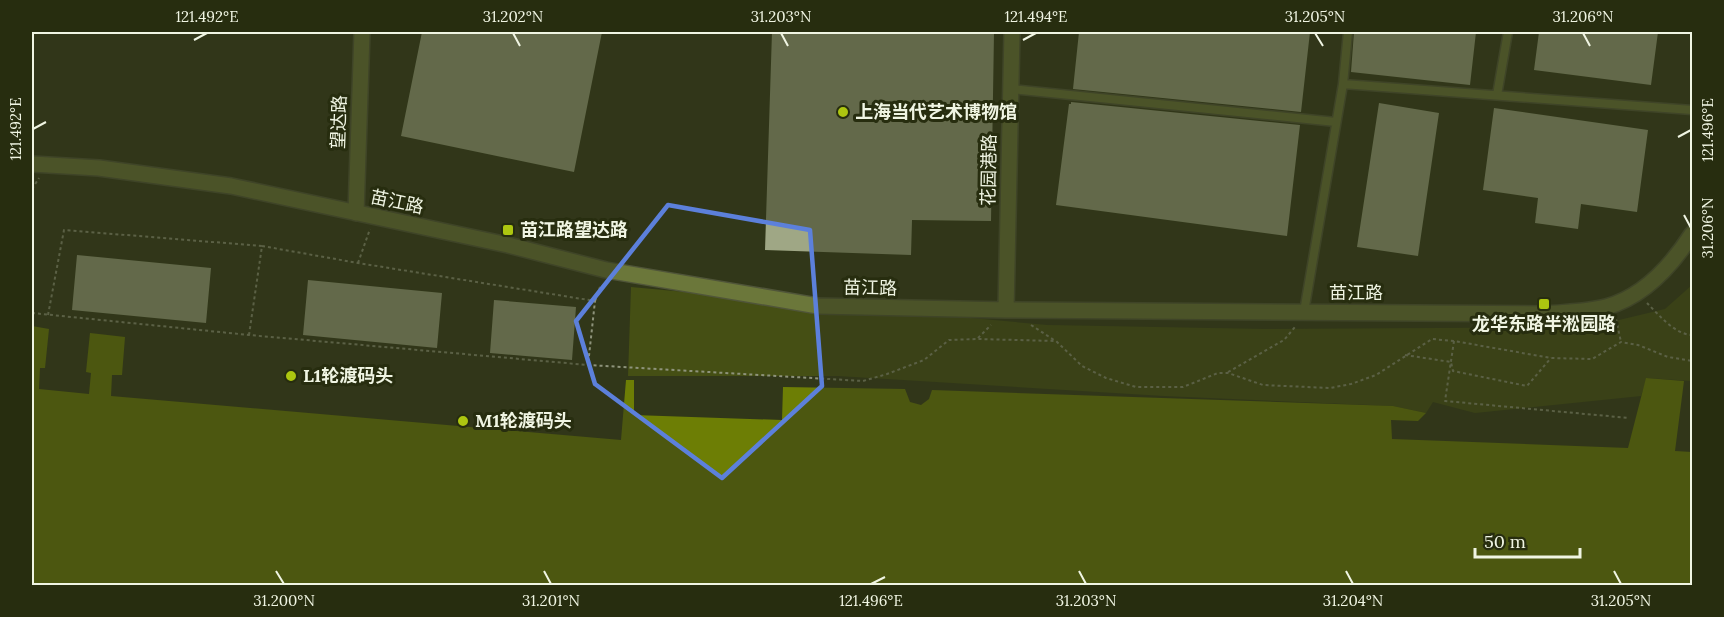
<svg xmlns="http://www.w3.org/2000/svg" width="1724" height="617" font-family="Lora,'Noto Sans SC',serif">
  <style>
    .green { fill: #454f14 }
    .water { fill: #6d7e05 }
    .building { fill: #9fa785 }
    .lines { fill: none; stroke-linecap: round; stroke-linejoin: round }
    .lane-casing { stroke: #505539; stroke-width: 11 }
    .street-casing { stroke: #505539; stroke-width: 18 }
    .path { stroke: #8e937b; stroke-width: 2; stroke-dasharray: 3 3; stroke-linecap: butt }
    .lane { stroke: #6b773a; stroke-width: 8 }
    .street { stroke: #6b773a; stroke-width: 15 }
    .marked { fill: none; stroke: #5c80db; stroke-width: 4.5; stroke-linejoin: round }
    .ticks { fill: none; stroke: #f0f5e3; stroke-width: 2 }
    .poi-dot { fill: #adc610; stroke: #272d0f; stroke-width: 2 }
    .labels { text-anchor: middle; stroke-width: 6; stroke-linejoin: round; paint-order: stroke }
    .poi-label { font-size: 18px; font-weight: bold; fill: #f0f5e3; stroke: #272d0f; text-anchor: start }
    .street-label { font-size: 18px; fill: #f0f5e3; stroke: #272d0f }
    .neatline { fill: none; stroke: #f0f5e3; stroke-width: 2 }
    .ticks-label { font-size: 15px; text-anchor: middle; fill: #f0f5e3 }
  </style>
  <rect width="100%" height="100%" fill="#313719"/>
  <path class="green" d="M 1692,285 L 1692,381 L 1647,378 L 1641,396 L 1475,413 L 1433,402 L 1426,413 L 1393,406 L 1164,396 L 838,376 L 628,376 L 631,287 L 1047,325 L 1264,329 L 1590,327 L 1665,309 Z"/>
  <path class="water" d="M 32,326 L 49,329 L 45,368 L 40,368 L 39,389 L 89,394 L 91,373 L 86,372 L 90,333 L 125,337 L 122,375 L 112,375 L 111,396 L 621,440 L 626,380 L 634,380 L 634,415 L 782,420 L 783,387 L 905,389 L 910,402 L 921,405 L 929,399 L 932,390 L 1393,406 L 1426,413 L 1418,421 L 1391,420 L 1392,439 L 1628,448 L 1646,378 L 1684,381 L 1675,451 L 1692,452 L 1692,585 L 32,585 Z"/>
  <path class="building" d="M 422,32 L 602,32 L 574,172 L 401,136 Z
    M 772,32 L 994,32 L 991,221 L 912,220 L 911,255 L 765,250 Z
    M 1079,32 L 1310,32 L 1301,112 L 1073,89 Z
    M 1354,32 L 1476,32 L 1470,85 L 1351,72 Z
    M 1539,32 L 1658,32 L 1651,85 L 1534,70 Z
    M 1071,102 L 1300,125 L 1287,236 L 1056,205 L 1069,104 L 1071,104 Z
    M 1379,103 L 1439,113 L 1418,256 L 1357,247 Z
    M 1494,108 L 1648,130 L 1637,212 L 1581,204 L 1578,229 L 1535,223 L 1538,198 L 1483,190 Z
    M 77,255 L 211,268 L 206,323 L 72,310 Z
    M 308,280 L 442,293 L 437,348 L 303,335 Z
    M 494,300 L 576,307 L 572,360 L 490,353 Z"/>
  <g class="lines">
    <defs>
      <path id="lane" d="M 1343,84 L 1348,32
        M 1011,89 L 1336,122
        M 1497,95 L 1508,32
        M 1304,312 L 1343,84 L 1692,110"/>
      <path id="street" d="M 32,164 L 99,168 L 231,186 L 508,245 L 606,270 L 818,306 L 1006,310 L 1546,314 C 1566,312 1587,312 1606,307 C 1643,297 1672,265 1692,234
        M 356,213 L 362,32
        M 1006,310 L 1012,32"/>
    </defs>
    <use href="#lane" class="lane-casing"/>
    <use href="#street" class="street-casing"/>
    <path class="path" d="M 32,189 L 39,178
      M 358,263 L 370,229
      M 595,301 L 601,284
      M 1647,303 C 1659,315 1674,334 1692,335
      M 32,313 L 249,335 L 588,365 L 863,381 L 887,374 L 924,360 L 949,340 L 977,339 L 1056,341 L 1082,366 L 1106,378 L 1136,387 L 1183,387 L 1218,373 L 1228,373 L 1263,385 L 1330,388 L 1351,384 L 1376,375 L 1432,339 L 1454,341 L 1551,358 L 1592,359 L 1621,342 L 1638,345 L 1668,357 L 1692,361
      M 48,315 L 64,230 L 262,246
      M 1616,319 L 1621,342
      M 1031,325 L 1054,340
      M 249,335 L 262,246 L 358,263 L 595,301 L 588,365
      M 978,338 L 991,325
      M 1454,341 L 1445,401 L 1629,418
      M 1405,355 L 1451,362 L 1453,371 L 1527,386 L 1551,358
      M 1228,372 L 1284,340 L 1295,327"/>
    <use href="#lane" class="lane"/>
    <use href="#street" class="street"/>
  </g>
  <path d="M0 0H1724V617H0ZM 668,205 L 810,230 L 822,386 L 722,478 L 595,384 L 576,321 Z" fill="#313719" fill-opacity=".55" fill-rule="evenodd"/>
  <path class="marked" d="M 668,205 L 810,230 L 822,386 L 722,478 L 595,384 L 576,321 Z"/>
  <path class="ticks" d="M 513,33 L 520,46M 781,33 L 788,46M 1315,33 L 1323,46M 1583,33 L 1590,46M 194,40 L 207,33M 1023,40 L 1036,33M 33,129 L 46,122M 1678,137 L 1691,130M 1684,215 L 1691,228M 276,571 L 284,584M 544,571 L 551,584M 1079,571 L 1086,584M 1346,571 L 1353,584M 1614,571 L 1621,584M 871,584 L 885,577"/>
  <g class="poi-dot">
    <circle cx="843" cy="112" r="6"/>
    <rect x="502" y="224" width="12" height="12" rx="3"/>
    <rect x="1538" y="298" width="12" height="12" rx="3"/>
    <circle cx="291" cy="376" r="6"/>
    <circle cx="463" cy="421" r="6"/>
  </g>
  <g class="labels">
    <g class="poi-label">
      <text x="855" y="118">上海当代艺术博物馆</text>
      <text x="520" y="236">苗江路望达路</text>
      <text x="1544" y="330" text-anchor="middle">龙华东路半淞园路</text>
      <text x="303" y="382">L1轮渡码头</text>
      <text x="475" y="427">M1轮渡码头</text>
    </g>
    <g class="street-label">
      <text transform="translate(339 122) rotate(-88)" y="6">望达路</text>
      <text transform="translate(989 170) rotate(-89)" y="6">花园港路</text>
      <text transform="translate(397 202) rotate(12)" y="6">苗江路</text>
      <text transform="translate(870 288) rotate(1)" y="6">苗江路</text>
      <text x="1356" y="299">苗江路</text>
    </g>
  </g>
  <rect width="1724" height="617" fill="none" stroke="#272d0f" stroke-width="66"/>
  <path d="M1475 548v9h105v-9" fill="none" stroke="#f0f5e3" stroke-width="3"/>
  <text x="1484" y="548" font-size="18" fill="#f0f5e3" stroke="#272d0f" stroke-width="4.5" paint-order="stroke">50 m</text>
  <rect x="33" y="33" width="1658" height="551" class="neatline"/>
  <g class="ticks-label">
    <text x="207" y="22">121.492°E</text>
    <text x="513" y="22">31.202°N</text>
    <text x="781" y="22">31.203°N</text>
    <text x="1036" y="22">121.494°E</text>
    <text x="1315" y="22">31.205°N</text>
    <text x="1583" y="22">31.206°N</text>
    <text transform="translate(16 129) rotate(-90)" y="5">121.492°E</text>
    <text transform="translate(1708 130) rotate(-90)" y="5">121.496°E</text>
    <text transform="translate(1708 228) rotate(-90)" y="5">31.206°N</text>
    <text x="284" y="606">31.200°N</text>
    <text x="551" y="606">31.201°N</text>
    <text x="871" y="606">121.496°E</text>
    <text x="1086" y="606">31.203°N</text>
    <text x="1353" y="606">31.204°N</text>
    <text x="1621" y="606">31.205°N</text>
  </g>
</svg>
